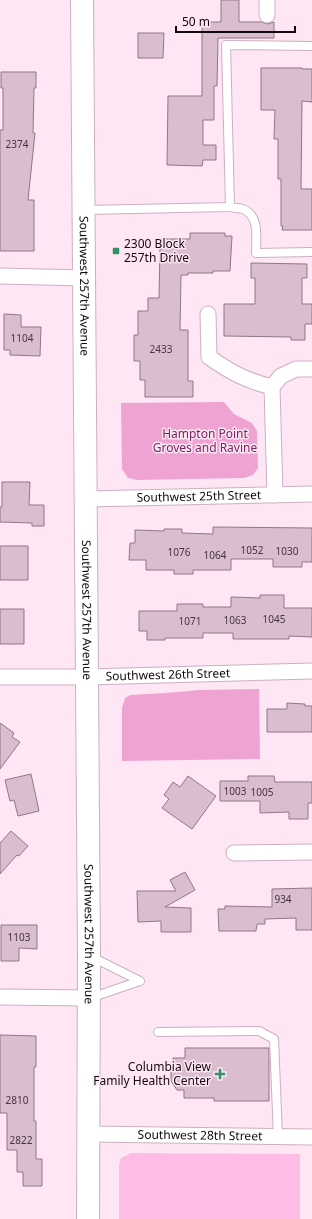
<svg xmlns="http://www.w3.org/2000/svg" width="312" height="1219" font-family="'Noto Sans',sans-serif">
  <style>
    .green { fill: #ffbce5 }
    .forest { fill: #efa3d3 }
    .building { fill: #dabdce; stroke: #917787 }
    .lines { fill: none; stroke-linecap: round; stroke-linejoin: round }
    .service-casing { stroke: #ccb0c1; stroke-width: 10 }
    .minor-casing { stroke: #ccb0c1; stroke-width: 17 }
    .primary-casing { stroke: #ccb0c1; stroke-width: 24 }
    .service { stroke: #fff; stroke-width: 8 }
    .minor { stroke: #fff; stroke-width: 15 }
    .primary { stroke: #fff; stroke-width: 22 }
    .poi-dot { fill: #339169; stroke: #fee6f4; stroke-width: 1.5 }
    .labels { text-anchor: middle; stroke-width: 3; stroke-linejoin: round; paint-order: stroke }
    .number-label { font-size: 10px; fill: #44363f }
    .poi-label { font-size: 12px; fill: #12090f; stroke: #fee6f4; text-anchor: start }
    .street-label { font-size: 12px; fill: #12090f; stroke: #fee6f4 }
    .park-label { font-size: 12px; fill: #792360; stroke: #fee6f4 }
  </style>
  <rect width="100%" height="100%" fill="#fee6f4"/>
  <path class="green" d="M 131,1153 L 300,1154 L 300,1219 L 119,1219 L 119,1164 L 121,1158 Z"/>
  <path class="forest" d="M 224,402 L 234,414 L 252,423 L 257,431 L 258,468 L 253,475 L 244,478 L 137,480 L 128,478 L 122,469 L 121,403 Z
    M 259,689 L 260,759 L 122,761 L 122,708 L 125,698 L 130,695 L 165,693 L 200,690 Z"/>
  <path class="building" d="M 221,0 L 239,0 L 239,22 L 262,22 L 267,24 L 274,22 L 274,38 L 218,38 L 217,86 L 214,86 L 214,120 L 203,120 L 203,145 L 216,145 L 216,160 L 203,160 L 202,166 L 167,165 L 168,96 L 202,96 L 202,22 L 221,22 Z
    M 138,33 L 164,33 L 163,58 L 138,58 Z
    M 261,68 L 302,68 L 302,69 L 312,69 L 312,102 L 302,101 L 301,189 L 312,189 L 312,230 L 282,230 L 283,226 L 281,226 L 281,179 L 278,179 L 278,139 L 274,139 L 275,110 L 261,110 Z
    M 1,72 L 36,72 L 36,88 L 34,88 L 33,133 L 35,133 L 28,200 L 34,200 L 34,251 L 0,251 L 0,130 L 3,130 L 3,88 L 1,88 Z
    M 190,233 L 225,233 L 225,236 L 232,236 L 230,271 L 213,271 L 213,273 L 188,273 L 188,275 L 181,275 L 180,330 L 188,330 L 188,381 L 193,381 L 193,397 L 145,397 L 145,380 L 140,380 L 140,361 L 134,361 L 134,335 L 138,335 L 138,311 L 148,311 L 148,298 L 159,298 L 160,248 L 165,248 L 165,239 L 190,239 Z
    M 251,263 L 307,264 L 307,278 L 302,278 L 302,304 L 312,304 L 312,324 L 305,324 L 305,340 L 291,340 L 291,337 L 224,336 L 224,304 L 255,304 L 255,278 L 251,278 Z
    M 4,314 L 21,315 L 21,327 L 41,327 L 40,356 L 10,355 L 10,350 L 4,350 Z
    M 2,482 L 30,482 L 29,505 L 44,505 L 44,526 L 32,526 L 32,523 L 0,522 L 0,507 L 2,507 Z
    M 213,527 L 312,528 L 312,562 L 302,562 L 302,567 L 273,567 L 273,559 L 231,559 L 231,570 L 193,570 L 193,574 L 174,574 L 174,570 L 146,570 L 146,560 L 129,560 L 130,543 L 135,543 L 135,530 L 164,531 L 164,529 L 182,529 L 182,533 L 213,534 Z
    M 0,546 L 28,546 L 28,580 L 0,580 Z
    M 260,595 L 284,595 L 284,608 L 312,608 L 312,637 L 289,636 L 289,639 L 233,639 L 233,633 L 203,633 L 203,638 L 165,638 L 165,640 L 147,640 L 147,631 L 139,631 L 139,611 L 177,611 L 177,604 L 203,604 L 203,607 L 231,607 L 231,597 L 260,598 Z
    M 0,609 L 24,609 L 24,644 L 0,644 Z
    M 287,703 L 305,704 L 305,706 L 312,706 L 312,732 L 267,732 L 267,709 L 287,709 Z
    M 0,723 L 14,733 L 12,737 L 20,742 L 0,769 Z
    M 31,774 L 39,811 L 18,816 L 14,800 L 10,801 L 5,780 Z
    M 188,776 L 216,796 L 192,829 L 162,808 L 169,799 L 164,795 L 173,782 L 180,787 Z
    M 248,776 L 274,776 L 275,782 L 312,782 L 312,803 L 308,803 L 308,819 L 289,819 L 289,812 L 260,813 L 260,801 L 220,801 L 220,781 L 248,781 Z
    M 11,831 L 28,846 L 19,856 L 17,855 L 0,874 L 0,843 Z
    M 185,872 L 195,890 L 165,907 L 191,908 L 191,932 L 161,932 L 161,921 L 138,922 L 137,891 L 176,891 L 170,880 Z
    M 312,888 L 312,930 L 296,930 L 296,918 L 265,919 L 265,924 L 257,924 L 256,931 L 219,931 L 218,909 L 225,909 L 225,906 L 272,907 L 272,889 Z
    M 1,925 L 37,925 L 37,949 L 19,948 L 19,961 L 1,961 Z
    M 0,1035 L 36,1036 L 36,1067 L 34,1067 L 34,1121 L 36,1121 L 36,1159 L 42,1159 L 42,1186 L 23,1186 L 23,1172 L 17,1172 L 17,1150 L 7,1150 L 7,1113 L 0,1113 Z
    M 185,1048 L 269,1048 L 269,1101 L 214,1101 L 214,1098 L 184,1098 L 184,1090 L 177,1090 L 171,1081 L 171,1067 L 173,1067 L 173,1058 L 185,1058 Z"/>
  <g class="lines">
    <defs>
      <path id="service" d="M 312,46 L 226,45 L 230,207 C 234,208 239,208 243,209 C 260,216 256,238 256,253 L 312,252
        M 85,210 L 230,207
        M 90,956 L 140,981
        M 90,998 L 140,981
        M 158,1032 L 259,1031 L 274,1039 L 278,1137"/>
      <g id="minor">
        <path d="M 267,15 L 267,0"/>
        <path d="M 0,276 L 84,278"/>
        <path d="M 208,314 L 209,357 C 230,372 247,381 272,387 L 281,376 L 296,369 L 312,369"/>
        <path d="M 272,387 L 275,495"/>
        <path id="s1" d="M 86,499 L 312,494"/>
        <path id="s2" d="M 0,677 L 87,677 L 312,671"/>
        <path d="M 234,853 L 312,852"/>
        <path d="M 0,997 L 89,998"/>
        <path id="s3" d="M 89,1134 L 312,1137"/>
      </g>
      <g id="primary">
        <path id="s4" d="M 82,0 L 89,955 L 88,1219"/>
      </g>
    </defs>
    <use href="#service" class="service-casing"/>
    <use href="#minor" class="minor-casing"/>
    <use href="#primary" class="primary-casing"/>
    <use href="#service" class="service"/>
    <use href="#minor" class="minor"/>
    <use href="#primary" class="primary"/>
  </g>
  <g class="poi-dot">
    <rect x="112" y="247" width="8" height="8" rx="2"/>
    <path d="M218 1068h4v4h4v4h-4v4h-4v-4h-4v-4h4z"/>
  </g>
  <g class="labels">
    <g class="number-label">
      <text x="17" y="148">2374</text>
      <text x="22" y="342">1104</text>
      <text x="161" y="353">2433</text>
      <text x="252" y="554">1052</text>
      <text x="287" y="555">1030</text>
      <text x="179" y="556">1076</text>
      <text x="215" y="559">1064</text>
      <text x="274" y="623">1045</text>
      <text x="235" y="624">1063</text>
      <text x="190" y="625">1071</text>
      <text x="235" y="795">1003</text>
      <text x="262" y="796">1005</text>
      <text x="283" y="903">934</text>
      <text x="19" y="941">1103</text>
      <text x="17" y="1104">2810</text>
      <text x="21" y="1144">2822</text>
    </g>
    <g class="poi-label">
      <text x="124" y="248">2300 Block<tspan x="124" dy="14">257th Drive</tspan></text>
      <text x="211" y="1071" text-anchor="end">Columbia View<tspan x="211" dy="14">Family Health Center</tspan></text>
    </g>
    <g class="street-label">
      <text dy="4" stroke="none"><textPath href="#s4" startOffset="286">Southwest 257th Avenue</textPath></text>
      <text dy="4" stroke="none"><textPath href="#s1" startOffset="113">Southwest 25th Street</textPath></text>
      <text dy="4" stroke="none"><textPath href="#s4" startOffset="610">Southwest 257th Avenue</textPath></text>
      <text dy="4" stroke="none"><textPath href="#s2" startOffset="168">Southwest 26th Street</textPath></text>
      <text dy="4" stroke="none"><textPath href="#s4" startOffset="934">Southwest 257th Avenue</textPath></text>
      <text dy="4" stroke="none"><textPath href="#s3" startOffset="111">Southwest 28th Street</textPath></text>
    </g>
    <g class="park-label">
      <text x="205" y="438">Hampton Point<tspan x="205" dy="14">Groves and Ravine</tspan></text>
    </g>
  </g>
  <path d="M176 26v6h119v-6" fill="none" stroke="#12090f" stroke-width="2"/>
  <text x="182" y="26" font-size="12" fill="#12090f" stroke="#fee6f4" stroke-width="3" paint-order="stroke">50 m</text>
</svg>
